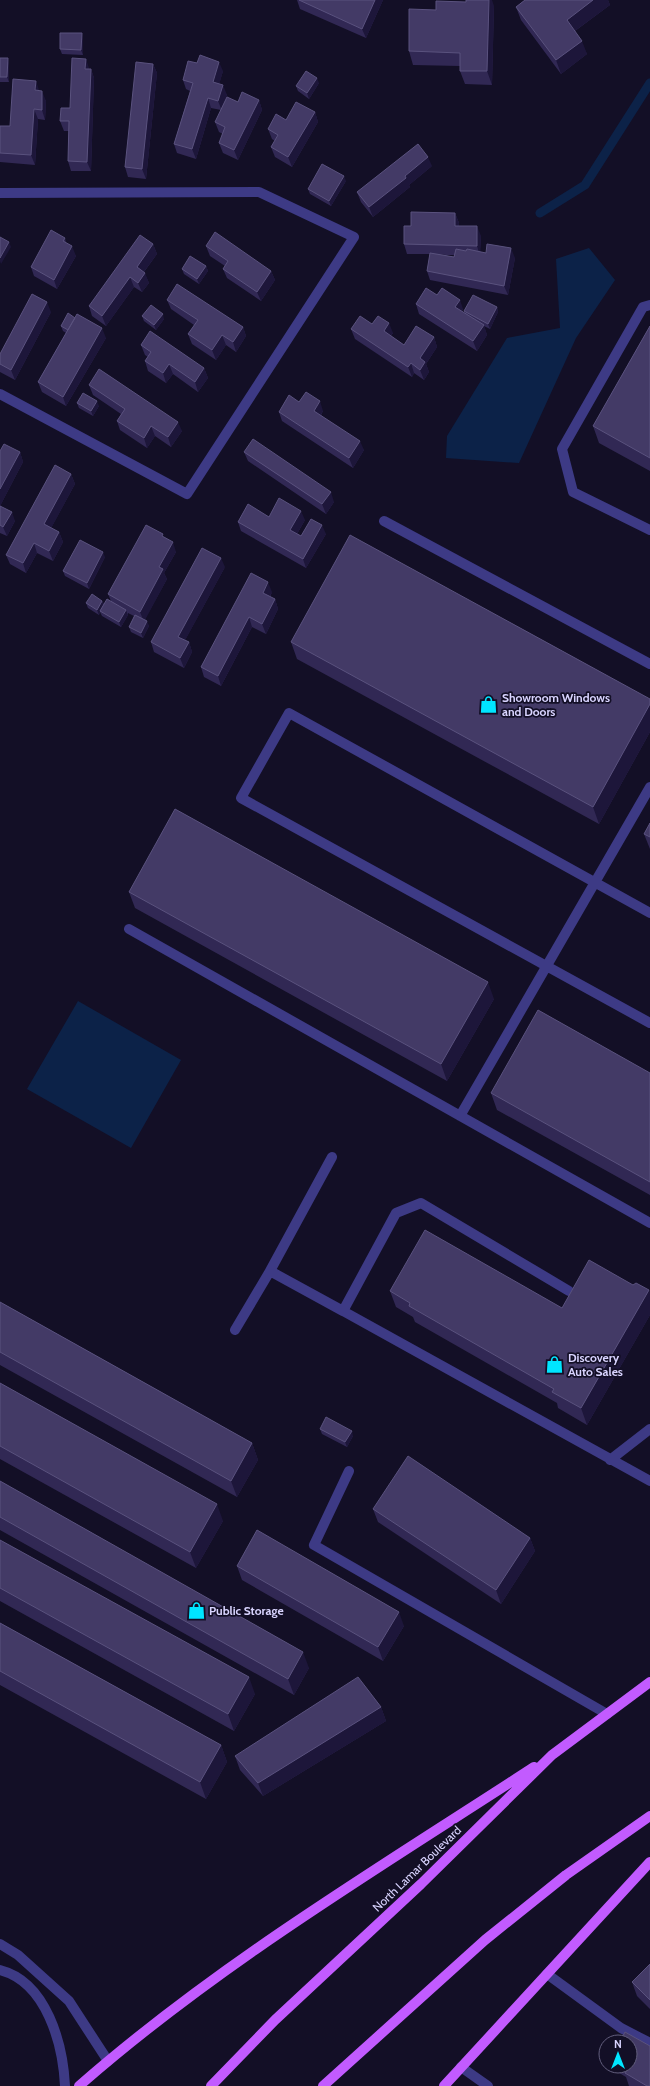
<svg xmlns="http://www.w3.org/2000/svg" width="650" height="2086" font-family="Cabin,sans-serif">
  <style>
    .water { fill: #0c2248 }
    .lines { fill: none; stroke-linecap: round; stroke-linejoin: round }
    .stream { stroke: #0c2248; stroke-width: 9 }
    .lane { stroke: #3d3a85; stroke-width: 10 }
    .primary { stroke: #c25bff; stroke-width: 10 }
    .wall { fill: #312854; fill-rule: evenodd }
    .shaded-wall { fill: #1d163a }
    .building { fill: #433a66; stroke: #5a527e }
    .labels { text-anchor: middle; stroke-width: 3.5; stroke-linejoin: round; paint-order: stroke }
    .poi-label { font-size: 12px; font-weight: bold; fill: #d9d4ff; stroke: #130f26; text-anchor: start }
    .street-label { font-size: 12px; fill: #d9d4ff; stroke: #130f26 }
  </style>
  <rect width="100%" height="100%" fill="#130f26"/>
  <path class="water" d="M 589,248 L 615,280 L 576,338 L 519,463 L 446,458 L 447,436 L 507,338 L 560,328 L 556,259 Z
    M 78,1001 L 181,1060 L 131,1148 L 27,1089 Z"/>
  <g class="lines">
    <path class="stream" d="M 540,213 L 585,185 L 650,83"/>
    <path class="lane" d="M 0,193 L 259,192 L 354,237 L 187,494 L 0,394
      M 650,305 L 643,307 L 562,449 L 573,492 L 650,530
      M 384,521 L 650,664
      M 650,913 L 289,713 L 241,798 L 650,1023
      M 129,929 L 650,1223
      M 460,1116 L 650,787
      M 332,1157 L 270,1271 L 343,1311
      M 569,1291 L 421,1203 L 396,1213 L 343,1311 L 650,1481
      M 235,1330 L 270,1271
      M 610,1460 L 650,1429
      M 349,1471 L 314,1545 L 607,1714
      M 0,1944 L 18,1955 L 69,2001 L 108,2061
      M 0,1970 C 47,1982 63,2045 65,2086
      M 547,1974 L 621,2028 L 650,2043
      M 461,2067 L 488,2086"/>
    <path class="primary" d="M 79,2086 C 218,1964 379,1868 534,1767
      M 211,2086 L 275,2020 L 421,1884 L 552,1755 L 650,1682
      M 323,2086 L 485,1940 L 566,1875 L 650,1816
      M 444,2086 L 650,1862"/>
  </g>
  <path class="wall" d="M 297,0 L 383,0 L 366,38 L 300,9 Z
    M 525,0 L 608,0 L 610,5 L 575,31 L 587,54 L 561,74 L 521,20 L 516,7 Z
    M 466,2 L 494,6 L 492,85 L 465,84 L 460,71 L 460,66 L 413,65 L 409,51 L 436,10 Z
    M 83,38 L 83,55 L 62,54 L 60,49 Z
    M 0,58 L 9,63 L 9,82 L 0,82 Z
    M 153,64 L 157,73 L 146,179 L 128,177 L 125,167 Z
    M 89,69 L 91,69 L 94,78 L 91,171 L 71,171 L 68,161 L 69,131 L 64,131 L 60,121 L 70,108 Z
    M 223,71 L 219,84 L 227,95 L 223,106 L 238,102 L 259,100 L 262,110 L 238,160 L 223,153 L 219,143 L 223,134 L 219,132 L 215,122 L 221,110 L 211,108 L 196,159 L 177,153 L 174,144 L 190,91 L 186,89 L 183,80 Z
    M 319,83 L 309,99 L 298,91 L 296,86 Z
    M 39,91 L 46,101 L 45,120 L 38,119 L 35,165 L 0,162 L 0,126 L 10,126 Z
    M 315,112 L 318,122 L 292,167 L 275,157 L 271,147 L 275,141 L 272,139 L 268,129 L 286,120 Z
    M 432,166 L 409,185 L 410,187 L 373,217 L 361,202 L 357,192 Z
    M 346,181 L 331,206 L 310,194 L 308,189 Z
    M 455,213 L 459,223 L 459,226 L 481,236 L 480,252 L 515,258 L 508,295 L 430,280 L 427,271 L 430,254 L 407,254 L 404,244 L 411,226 ZM 438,254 L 446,255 L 454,255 L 454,257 Z
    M 65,238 L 66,243 L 76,256 L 57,289 L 34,276 L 31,267 Z
    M 153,244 L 157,254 L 144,272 L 149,283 L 142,292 L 134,287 L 106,326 L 92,316 L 89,306 Z
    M 206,246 L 271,271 L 275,280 L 261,301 L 227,278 L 223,269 L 225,266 L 210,256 Z
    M 206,266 L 208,271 L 199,284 L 184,274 L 182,269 Z
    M 437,295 L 463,309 L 462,311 L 465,313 L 464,311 L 497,307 L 498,312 L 490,329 L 484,326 L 487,335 L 477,351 L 419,314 L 416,304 Z
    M 167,300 L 243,327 L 246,336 L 236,352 L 226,345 L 216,360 L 192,344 L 188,334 L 194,325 L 171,309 Z
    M 51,312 L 15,380 L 0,372 L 0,354 Z
    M 142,316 L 164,319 L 156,330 L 144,321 Z
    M 372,324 L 393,333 L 391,336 L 404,345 L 434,337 L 437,347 L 426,364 L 429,372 L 424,380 L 414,373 L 412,377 L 355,339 L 351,329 Z
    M 61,326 L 106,338 L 66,406 L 42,392 L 38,382 L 66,333 L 63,331 Z
    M 650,326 L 650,471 L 599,443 L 593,426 Z
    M 141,345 L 204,368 L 208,378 L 198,392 L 173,374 L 166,383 L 148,371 L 145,361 L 148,357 L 145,355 Z
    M 89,385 L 182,431 L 171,447 L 155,436 L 147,448 L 120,430 L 117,421 L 121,414 L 93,395 Z
    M 299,402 L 323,411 L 321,415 L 364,450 L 353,468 L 282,421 L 279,412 Z
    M 77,403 L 99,406 L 93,416 L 79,408 Z
    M 0,451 L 20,452 L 23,462 L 0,506 L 15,521 L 7,536 L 0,533 Z
    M 244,452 L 334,502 L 326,514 L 248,461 Z
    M 71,474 L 75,484 L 51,528 L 59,532 L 63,542 L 53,561 L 37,553 L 26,573 L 10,564 L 6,555 Z
    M 269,517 L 305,520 L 297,534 L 301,536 L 326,534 L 306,568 L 241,531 L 238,522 Z
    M 164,537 L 176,552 L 164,573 L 167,579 L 145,619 L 149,626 L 143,638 L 131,632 L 129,627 L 134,616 L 128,613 L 128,615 L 121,627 L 102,616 L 100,612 L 99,615 L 88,608 L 86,603 L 102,601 L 104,604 L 111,601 L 108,594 Z
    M 105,557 L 89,589 L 65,576 L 63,571 Z
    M 225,567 L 185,640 L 189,642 L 192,652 L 184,668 L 154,652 L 151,642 Z
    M 272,592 L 270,597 L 275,599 L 278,609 L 266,634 L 252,627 L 221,686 L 204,677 L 201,667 Z
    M 291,642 L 650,704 L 650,732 L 599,824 L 297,659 Z
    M 650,823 L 650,849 L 644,834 Z
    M 129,892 L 494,999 L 447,1081 L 135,908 Z
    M 650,1073 L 650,1195 L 497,1110 L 491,1093 Z
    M 633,1285 L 650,1292 L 650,1315 L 587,1425 L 558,1408 L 557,1403 L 415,1322 L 413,1317 L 396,1307 L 390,1291 L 562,1308 Z
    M 0,1302 L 252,1443 L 258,1460 L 237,1497 L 0,1365 Z
    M 0,1383 L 223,1521 L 196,1568 L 0,1459 Z
    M 320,1429 L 353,1436 L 347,1447 L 322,1434 Z
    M 0,1481 L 309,1668 L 294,1695 L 0,1530 Z
    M 373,1509 L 530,1538 L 535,1551 L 501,1604 L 378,1522 Z
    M 0,1540 L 255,1694 L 234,1731 L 0,1601 Z
    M 237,1566 L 404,1626 L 383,1661 L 242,1580 Z
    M 0,1623 L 221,1745 L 227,1762 L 206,1799 L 0,1685 Z
    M 381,1707 L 386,1721 L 263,1796 L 240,1770 L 235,1756 Z
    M 650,1964 L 650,2009 L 637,1996 L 632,1982 Z
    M 614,2066 L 630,2066 L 650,2086 L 629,2086 L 626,2077 L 616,2071 Z"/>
  <path class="shaded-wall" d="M 375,0 L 383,0 L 366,38 L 362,29 Z
    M 489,0 L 492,0 L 494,6 L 492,85 L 487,71 Z
    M 593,0 L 608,0 L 610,5 L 572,33 L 567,20 Z
    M 82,33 L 83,38 L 83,55 L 81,50 Z
    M 582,41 L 587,54 L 561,74 L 556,60 Z
    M 8,58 L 9,63 L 9,82 L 7,77 Z
    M 86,59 L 89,68 L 89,78 L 85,69 Z
    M 219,62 L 223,71 L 217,92 L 213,82 Z
    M 153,64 L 157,73 L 146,179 L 142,169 Z
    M 91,69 L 94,78 L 91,171 L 87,162 Z
    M 317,78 L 319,83 L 309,99 L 307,93 Z
    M 36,81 L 39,90 L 35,90 Z
    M 223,85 L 227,95 L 222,111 L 218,101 Z
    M 42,91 L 46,101 L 45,120 L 42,110 Z
    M 208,98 L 211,108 L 196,159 L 192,149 Z
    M 259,100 L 262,110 L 238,160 L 234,150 Z
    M 34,109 L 38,119 L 35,165 L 31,155 Z
    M 315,112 L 318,122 L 292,167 L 288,157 Z
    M 428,157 L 432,166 L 409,185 L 410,187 L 373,217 L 369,207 L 405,176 Z
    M 344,176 L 346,181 L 331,206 L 329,201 Z
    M 455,213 L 459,223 L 458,236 L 455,226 Z
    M 477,226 L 481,236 L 480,256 L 477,246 Z
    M 9,242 L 11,247 L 1,264 L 0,261 L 0,258 Z
    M 153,244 L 157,254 L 140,277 L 137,267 Z
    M 72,246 L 76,256 L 57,289 L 54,280 Z
    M 511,248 L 515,258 L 508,295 L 504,286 Z
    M 206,266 L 208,271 L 199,284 L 197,279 Z
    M 271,271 L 275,280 L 261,301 L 257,292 Z
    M 145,273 L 149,283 L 142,292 L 138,283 Z
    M 130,277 L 134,287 L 106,326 L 102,316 Z
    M 460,300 L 463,309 L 459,316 L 455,307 Z
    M 47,302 L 51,312 L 15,380 L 11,370 Z
    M 497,307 L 498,312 L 490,329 L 488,324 Z
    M 163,314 L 164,319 L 156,330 L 154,325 Z
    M 389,323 L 393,333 L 387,340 L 384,331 Z
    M 484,325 L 487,335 L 477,351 L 473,341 Z
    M 243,327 L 246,336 L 236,352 L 233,342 Z
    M 102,328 L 106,338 L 66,406 L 63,397 Z
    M 222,335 L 226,345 L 216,360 L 212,350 Z
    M 434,337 L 437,347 L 426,364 L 429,372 L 424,380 L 420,370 L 420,358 Z
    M 411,363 L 414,373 L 412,377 L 408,367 Z
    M 169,364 L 173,374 L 166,383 L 163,373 Z
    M 204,368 L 208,378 L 198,392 L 195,382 Z
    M 97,401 L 99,406 L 93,416 L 91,411 Z
    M 320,401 L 323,411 L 317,420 L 314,411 Z
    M 178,422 L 182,431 L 171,447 L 168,437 Z
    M 151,426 L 155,436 L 147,448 L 144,438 Z
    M 360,441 L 364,450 L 353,468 L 349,458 Z
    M 20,452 L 23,462 L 0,506 L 0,489 Z
    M 71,474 L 75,484 L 48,534 L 44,524 Z
    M 331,492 L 334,502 L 326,514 L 322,504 Z
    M 301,511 L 305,520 L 294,539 L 290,530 Z
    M 12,512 L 15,521 L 7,536 L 3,527 Z
    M 322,525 L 326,534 L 306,568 L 303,559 Z
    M 59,532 L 63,542 L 53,561 L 49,551 Z
    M 173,542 L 176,552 L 164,573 L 167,579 L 144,622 L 140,612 L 159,567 Z
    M 34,543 L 37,553 L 26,573 L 23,563 Z
    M 103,552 L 105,557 L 89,589 L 87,583 Z
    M 221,558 L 225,567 L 182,646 L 178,637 Z
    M 268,582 L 272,592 L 266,603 L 263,593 Z
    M 275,599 L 278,609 L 266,634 L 262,624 Z
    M 102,601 L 104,606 L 100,611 L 100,612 L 99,615 L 97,610 Z
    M 126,610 L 128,615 L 121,627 L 119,622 Z
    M 249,617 L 252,627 L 221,686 L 218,676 Z
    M 147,621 L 149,626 L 143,638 L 141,633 Z
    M 189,642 L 192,652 L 184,668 L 180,658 Z
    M 650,704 L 650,732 L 599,824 L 593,807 Z
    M 488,982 L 494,999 L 447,1081 L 441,1064 Z
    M 649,1290 L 650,1292 L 650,1315 L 587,1425 L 581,1408 Z
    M 352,1431 L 353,1436 L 347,1447 L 345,1442 Z
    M 252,1443 L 258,1460 L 237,1497 L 231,1481 Z
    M 217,1504 L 223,1521 L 196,1568 L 190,1552 Z
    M 530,1538 L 535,1551 L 501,1604 L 496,1590 Z
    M 399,1612 L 404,1626 L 383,1661 L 378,1647 Z
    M 303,1652 L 309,1668 L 294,1695 L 288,1679 Z
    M 249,1677 L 255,1694 L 234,1731 L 228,1714 Z
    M 381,1707 L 386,1721 L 263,1796 L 258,1783 Z
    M 221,1745 L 227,1762 L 206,1799 L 200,1782 Z"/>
  <path class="building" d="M 299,0 L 375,0 L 362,29 Z
    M 466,0 L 489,0 L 487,71 L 460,71 L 460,53 L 409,51 L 409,9 L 436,10 L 436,1 L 466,2 Z
    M 525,0 L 593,0 L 567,20 L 582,41 L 556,60 L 516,7 Z
    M 60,33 L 82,33 L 81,50 L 60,49 Z
    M 200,55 L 219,62 L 213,82 L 223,85 L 218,101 L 208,98 L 192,149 L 174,144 L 193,83 L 183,80 L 188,61 L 197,63 Z
    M 0,58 L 8,58 L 7,77 L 0,77 Z
    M 72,58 L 86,59 L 85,69 L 91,69 L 87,162 L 68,161 L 69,121 L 60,121 L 61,108 L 70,108 Z
    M 136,62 L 153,64 L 142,169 L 125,167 Z
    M 306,71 L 317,78 L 307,93 L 296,86 Z
    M 13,79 L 36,81 L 35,90 L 42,91 L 42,110 L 34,109 L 31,155 L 0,153 L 0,126 L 10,126 Z
    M 242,92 L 259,100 L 234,150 L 219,143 L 225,127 L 215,122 L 227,97 L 238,102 Z
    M 296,102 L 315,112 L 288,157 L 271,147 L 278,135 L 268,129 L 276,114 L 286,120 Z
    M 418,144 L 428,157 L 405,176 L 406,178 L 369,207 L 357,192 Z
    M 322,164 L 344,176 L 329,201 L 308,189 Z
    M 411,212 L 455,213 L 455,226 L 477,226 L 477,246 L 404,244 L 404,226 L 411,226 Z
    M 51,230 L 65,238 L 63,241 L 72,246 L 54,280 L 31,267 Z
    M 215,232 L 271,271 L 257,292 L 223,269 L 228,261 L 206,246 Z
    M 140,235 L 153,244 L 137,267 L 145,273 L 138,283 L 130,277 L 102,316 L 89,306 Z
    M 0,237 L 9,242 L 0,258 Z
    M 487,244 L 511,248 L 504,286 L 427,271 L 430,253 L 454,257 L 456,249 L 466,251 L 467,249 L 486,253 Z
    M 190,256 L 206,266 L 197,279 L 182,269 Z
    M 177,284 L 243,327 L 233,342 L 222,335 L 212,350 L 188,334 L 198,320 L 167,300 Z
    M 426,288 L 437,295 L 442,288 L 460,300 L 455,307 L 484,325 L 473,341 L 416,304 Z
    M 32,294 L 47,302 L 11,370 L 0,364 L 0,354 Z
    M 473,295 L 497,307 L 488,324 L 464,311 Z
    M 151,305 L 163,314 L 154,325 L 142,316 Z
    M 68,313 L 75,318 L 68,330 L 61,326 Z
    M 77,314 L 102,328 L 63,397 L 38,382 Z
    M 360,316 L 372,324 L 378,316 L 389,323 L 384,331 L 404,345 L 416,326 L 434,337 L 420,358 L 425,362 L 420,370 L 411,363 L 408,367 L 351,329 Z
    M 650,326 L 650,458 L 593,426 Z
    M 150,331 L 204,368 L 195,382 L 169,364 L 163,373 L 145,361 L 151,352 L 141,345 Z
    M 99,369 L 178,422 L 168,437 L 151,426 L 144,438 L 117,421 L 125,409 L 89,385 Z
    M 306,392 L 320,401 L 314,411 L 360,441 L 349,458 L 279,412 L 289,395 L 299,402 Z
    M 83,393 L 97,401 L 91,411 L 77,403 Z
    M 253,439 L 331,492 L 322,504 L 244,452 Z
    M 4,444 L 20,452 L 0,489 L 0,451 Z
    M 55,465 L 71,474 L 44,524 L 59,532 L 49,551 L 34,543 L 23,563 L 6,555 Z
    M 279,498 L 301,511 L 290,530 L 301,536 L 311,519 L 322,525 L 303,559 L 238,522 L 248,504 L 269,517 Z
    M 0,506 L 12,512 L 3,527 L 0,525 Z
    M 146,525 L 163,534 L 162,536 L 173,542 L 159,567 L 163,569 L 140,612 L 108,594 Z
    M 350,535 L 650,699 L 650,704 L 593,807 L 291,642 Z
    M 80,540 L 103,552 L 87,583 L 63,571 Z
    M 202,548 L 221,558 L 178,637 L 189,642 L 180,658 L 151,642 Z
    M 251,573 L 268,582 L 263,593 L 275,599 L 262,624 L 249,617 L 218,676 L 201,667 Z
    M 92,594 L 102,601 L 97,610 L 86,603 Z
    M 107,599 L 126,610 L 119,622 L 100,611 Z
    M 135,615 L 147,621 L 141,633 L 129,627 Z
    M 175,809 L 488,982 L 441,1064 L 129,892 Z
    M 650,823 L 650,837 L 644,834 Z
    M 538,1010 L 650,1073 L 650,1182 L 491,1093 Z
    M 425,1230 L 562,1308 L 589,1260 L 633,1285 L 636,1283 L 649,1290 L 581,1408 L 552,1392 L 554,1389 L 409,1306 L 410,1303 L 390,1291 Z
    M 0,1302 L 252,1443 L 231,1481 L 0,1352 Z
    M 0,1383 L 217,1504 L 190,1552 L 0,1446 Z
    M 326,1417 L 352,1431 L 345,1442 L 320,1429 Z
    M 408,1456 L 530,1538 L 496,1590 L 373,1509 Z
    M 0,1481 L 303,1652 L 288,1679 L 0,1517 Z
    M 257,1530 L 399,1612 L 378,1647 L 237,1566 Z
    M 0,1540 L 249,1677 L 228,1714 L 0,1588 Z
    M 0,1623 L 221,1745 L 200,1782 L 0,1671 Z
    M 358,1677 L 381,1707 L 258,1783 L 235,1756 Z
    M 650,1964 L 650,2000 L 632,1982 Z
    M 625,2032 L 650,2046 L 650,2086 L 647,2086 L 625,2073 L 628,2067 L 627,2066 L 630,2066 L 630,2042 L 620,2042 Z"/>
  <defs>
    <symbol id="shop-bare" viewBox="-9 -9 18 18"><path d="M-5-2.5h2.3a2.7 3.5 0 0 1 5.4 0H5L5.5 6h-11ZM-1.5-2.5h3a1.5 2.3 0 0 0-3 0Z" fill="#00e5ff" stroke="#130f26" stroke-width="2.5" paint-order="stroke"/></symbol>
  </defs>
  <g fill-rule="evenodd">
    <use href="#shop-bare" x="476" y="692" width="25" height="25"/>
    <use href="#shop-bare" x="542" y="1352" width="25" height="25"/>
    <use href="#shop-bare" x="184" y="1598" width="25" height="25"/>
  </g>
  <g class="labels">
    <g class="poi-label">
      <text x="502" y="702">Showroom Windows<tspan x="502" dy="14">and Doors</tspan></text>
      <text x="568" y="1362">Discovery<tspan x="568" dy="14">Auto Sales</tspan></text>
      <text x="209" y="1615">Public Storage</text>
    </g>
    <g class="street-label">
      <text transform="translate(417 1869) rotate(-44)" y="4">North Lamar Boulevard</text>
    </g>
  </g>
  <g transform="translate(618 2054)"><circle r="19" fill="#130f26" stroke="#625e7d"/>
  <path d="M0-3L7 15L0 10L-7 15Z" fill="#00e5ff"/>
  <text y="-6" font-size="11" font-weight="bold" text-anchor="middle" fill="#d9d4ff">N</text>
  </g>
</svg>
